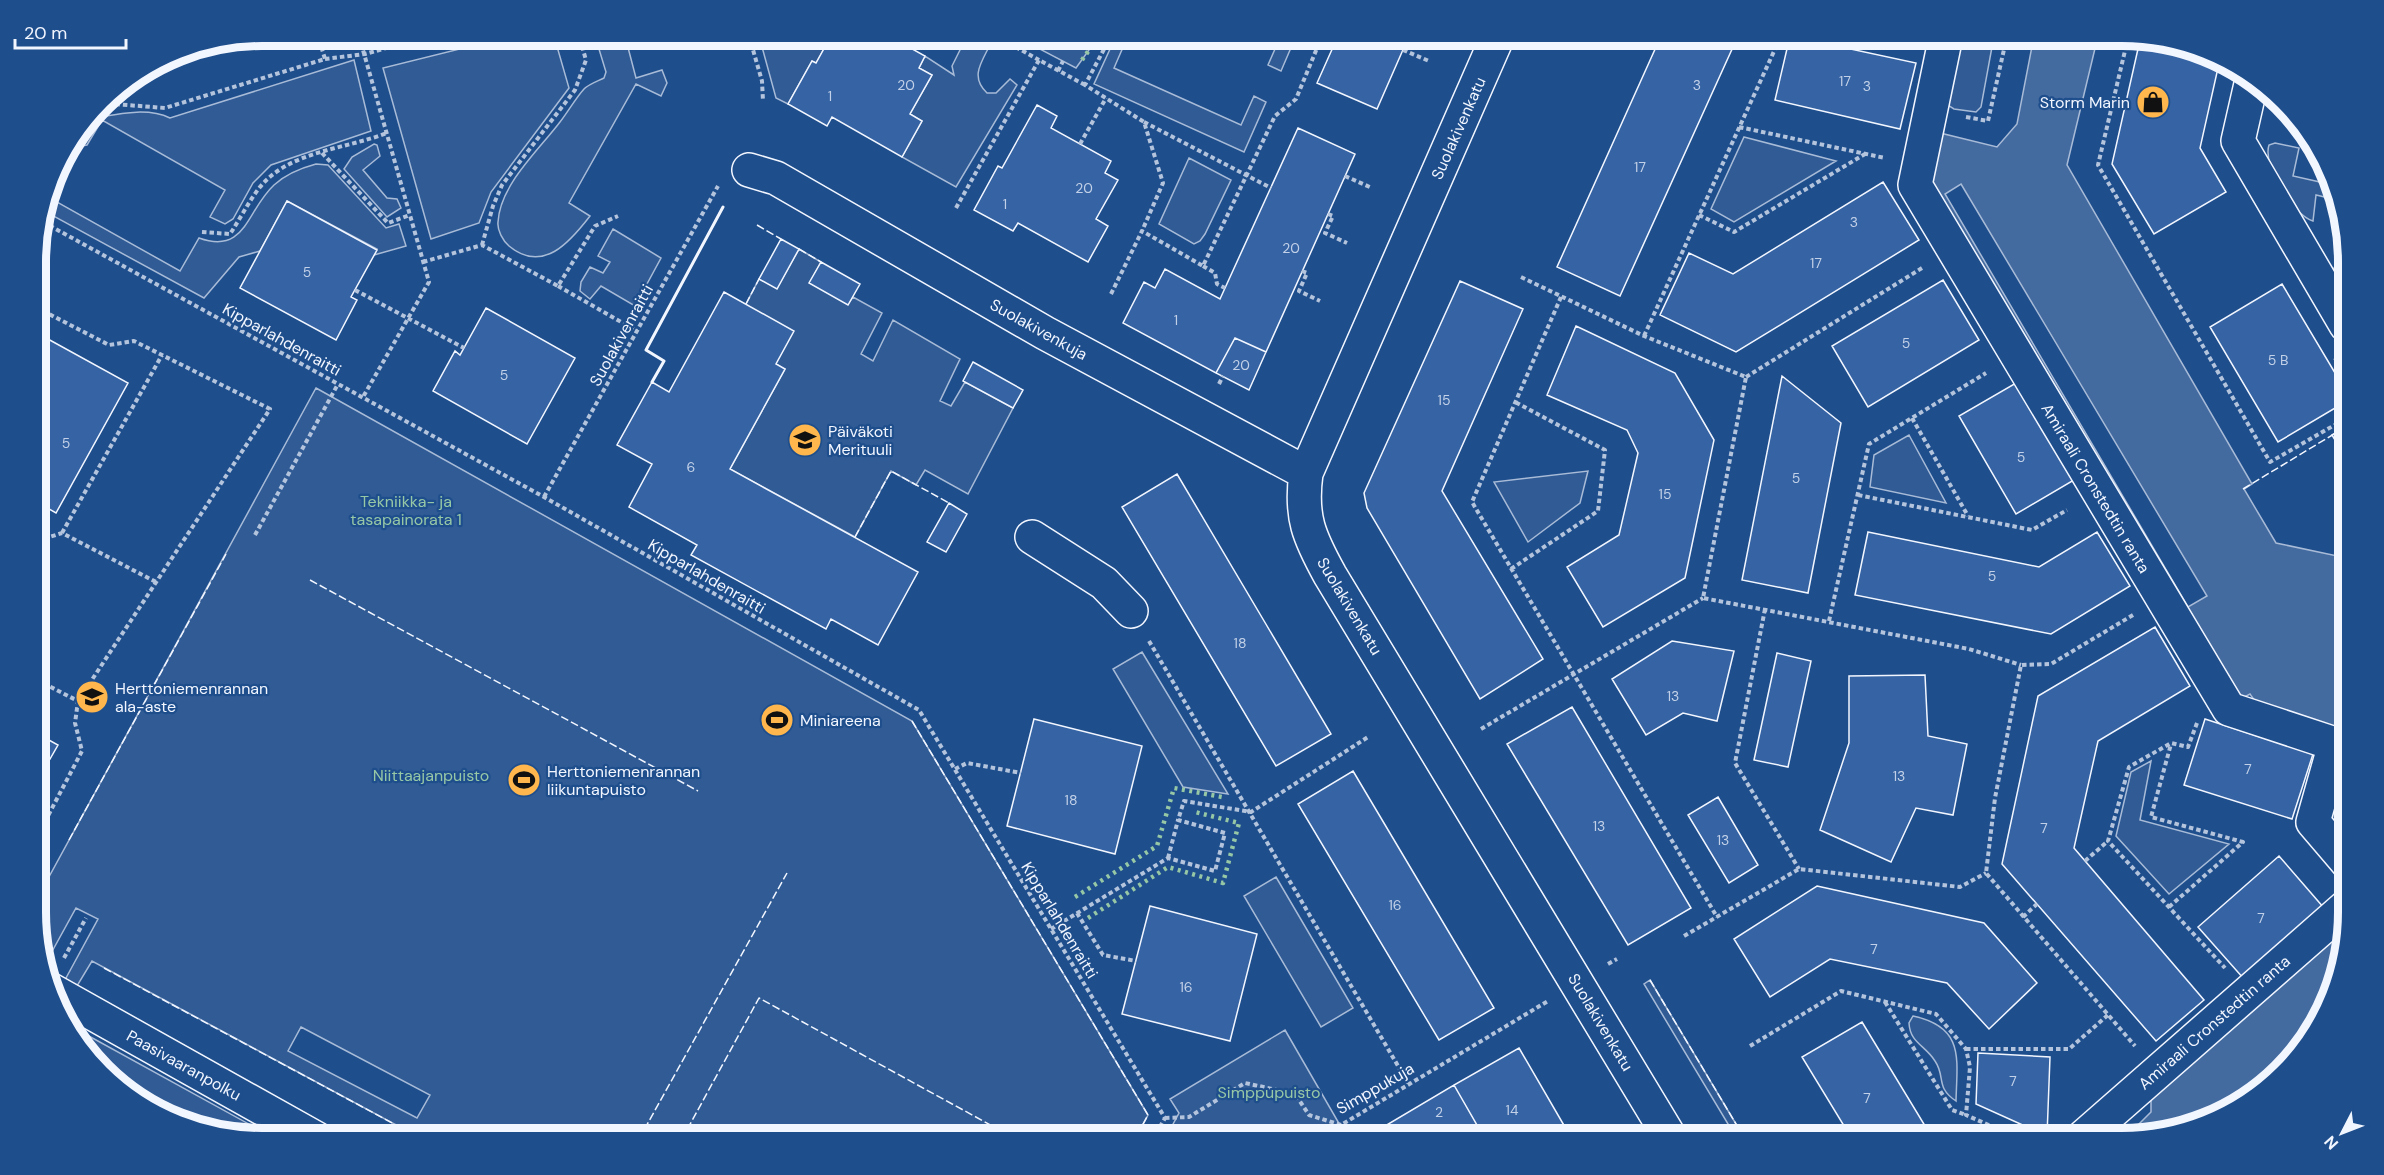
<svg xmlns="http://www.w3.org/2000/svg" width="2384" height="1175" font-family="'DM Sans',sans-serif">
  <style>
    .green { fill: #305b95; stroke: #a8bbd7; stroke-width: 1.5; fill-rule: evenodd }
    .water { fill: #446ba0; stroke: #a8bbd7; stroke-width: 1.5 }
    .pier { fill: #1f4e8c; stroke: #a8bbd7; stroke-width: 1.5 }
    .building { fill: #3563a3; stroke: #f2f6ff; stroke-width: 1.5 }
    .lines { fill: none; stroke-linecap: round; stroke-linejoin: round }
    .minor-casing { stroke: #f2f6ff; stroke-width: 36 }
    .path { stroke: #b3c4dc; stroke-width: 4; stroke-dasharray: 4.5 3; stroke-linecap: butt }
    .minor { stroke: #1f4e8c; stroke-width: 33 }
    .hedge { stroke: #97c8a6; stroke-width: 4.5; stroke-dasharray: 3 4.5; stroke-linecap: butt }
    .fence { stroke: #f2f6ff; stroke-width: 1.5; stroke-dasharray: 8 3; stroke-linecap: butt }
    .wall { stroke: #f2f6ff; stroke-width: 3 }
    .labels { text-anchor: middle; stroke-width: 4.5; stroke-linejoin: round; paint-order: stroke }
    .number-label { font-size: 14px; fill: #c3d1e8 }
    .poi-label { font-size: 16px; fill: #f2f6ff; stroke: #1f4e8c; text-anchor: start }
    .street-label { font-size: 16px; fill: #f2f6ff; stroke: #1f4e8c }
    .park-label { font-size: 16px; fill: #97c8a6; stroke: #1f4e8c }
    .rim { fill: none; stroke: #f2f6ff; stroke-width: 8 }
  </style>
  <rect width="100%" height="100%" fill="#1f4e8c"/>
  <path class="green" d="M 325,36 L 348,36 L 350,44 L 329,49 Z
    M 512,36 L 554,36 L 569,88 L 491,192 L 479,223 L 431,239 L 383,68 Z
    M 595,36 L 625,36 L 636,78 L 662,70 L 667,83 L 661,96 L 636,84 L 569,203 L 590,216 C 570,242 543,274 509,246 C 503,241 497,230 498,222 C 500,185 538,151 560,122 C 568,112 575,99 584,89 C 589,84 598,81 604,78 L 606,72 Z
    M 759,36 L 831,36 L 816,63 L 812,61 L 788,104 L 776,98 Z
    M 967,36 L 975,36 L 990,45 C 981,63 970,77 987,93 L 996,93 L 1010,79 L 1017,85 L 956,187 L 902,157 L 922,121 L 910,114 L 932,75 L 919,68 L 925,56 L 954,75 L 952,66 Z
    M 1015,36 L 1099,36 L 1076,68 Z
    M 1116,36 L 1127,38 L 1114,68 L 1241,125 L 1254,96 L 1266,102 L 1244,152 L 1094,84 Z
    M 1270,36 L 1296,36 L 1281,71 L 1268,65 L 1279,40 Z
    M 1958,36 L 1994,36 L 1981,107 L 1976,112 L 1954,109 L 1946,104 Z
    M 354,60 L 371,131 L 271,165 L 253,183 L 233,219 L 225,224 L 210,217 L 225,190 L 102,120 L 87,145 L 70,148 L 94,118 C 118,114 147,107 170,118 Z
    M 1744,137 L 1836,161 L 1734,222 L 1711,209 Z
    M 2275,143 L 2299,148 L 2293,176 L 2333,185 L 2337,200 L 2316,195 L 2313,221 C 2293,215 2262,165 2269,145 Z
    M 374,144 L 377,145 L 380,156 L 363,170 L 387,198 L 397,199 L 401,208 L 387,217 L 344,169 L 352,157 Z
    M 1189,158 L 1231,180 L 1205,234 L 1200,241 L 1194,244 L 1159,224 Z
    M 316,164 L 328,165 L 386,228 L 399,224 L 406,246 L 374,255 L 377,249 L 287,201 L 260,251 L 239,257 L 204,298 L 46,212 L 50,198 L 180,271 L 199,238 C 246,255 246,211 274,185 C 286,174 301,168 316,164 Z
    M 613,229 L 661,258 L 635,306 L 601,286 L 590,299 L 580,291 L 581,282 L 590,267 L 603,273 L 610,262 L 598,256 Z
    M 799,249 L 821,262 L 810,283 L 848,304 L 853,297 L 882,313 L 861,354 L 873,361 L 893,320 L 960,359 L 940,401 L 951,406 L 965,382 L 1013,408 L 968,494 L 925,470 L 916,485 L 891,471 L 855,537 L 730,469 L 785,369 L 776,364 L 746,304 L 759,279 L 777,288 Z
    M 2339,267 L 2346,269 L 2346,297 L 2333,273 L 2334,268 Z
    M 316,388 L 912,721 L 1148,1115 L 1135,1139 L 422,1139 L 92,961 L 77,986 L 68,984 L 66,978 L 98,919 L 76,908 L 44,966 L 38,942 L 38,897 ZM 301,1027 L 430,1095 L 417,1118 L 288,1051 Z
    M 1909,435 L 1946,503 L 1870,487 L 1874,455 Z
    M 1588,471 L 1580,503 L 1528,542 L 1494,482 Z
    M 1142,652 L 1228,794 L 1183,787 L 1113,669 Z
    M 2151,761 L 2140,820 L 2229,844 L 2169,894 L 2116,836 L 2131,772 Z
    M 1276,877 L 1353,1008 L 1321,1027 L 1244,896 Z
    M 1650,980 L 1745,1139 L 1737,1139 L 1644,984 Z
    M 1913,1016 C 1965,1027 1957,1059 1956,1101 C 1935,1087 1946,1077 1935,1061 C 1925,1045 1910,1043 1909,1023 Z
    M 67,1024 L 276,1139 L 263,1139 L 178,1119 L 146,1102 L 83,1050 Z
    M 1285,1030 L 1348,1139 L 1165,1139 L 1179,1113 L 1170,1099 Z"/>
  <path class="water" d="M 2034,36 L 2098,36 L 2067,165 L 2252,484 L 2244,489 L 2276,543 L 2347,558 L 2347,731 L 2259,707 L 2250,694 L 2237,701 L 1926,181 L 1940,133 L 1997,147 L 2017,124 Z
    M 2348,751 L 2348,838 L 2329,816 Z
    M 2344,929 C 2339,952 2334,995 2324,1014 C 2286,1086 2207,1138 2124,1139 L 2151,1112 L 2151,1097 Z"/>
  <path class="pier" d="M 1961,184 L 2207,596 L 2188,607 L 1945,194 Z"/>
  <path class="building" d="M 831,36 L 889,36 L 925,56 L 919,68 L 932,75 L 910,114 L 922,121 L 902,157 L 832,117 L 827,126 L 788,104 L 812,61 L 816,63 Z
    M 1338,36 L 1409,36 L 1377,109 L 1317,83 Z
    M 1661,36 L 1738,36 L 1620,296 L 1557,267 Z
    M 1790,36 L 1916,63 L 1900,129 L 1775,100 Z
    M 2140,40 L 2220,59 L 2200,148 L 2226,192 L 2154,234 L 2112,164 Z
    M 221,44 L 169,58 L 176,53 Z
    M 1037,105 L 1057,116 L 1051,128 L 1111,161 L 1105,173 L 1118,180 L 1096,219 L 1108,226 L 1088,262 L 1018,223 L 1013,231 L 974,210 L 998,166 L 1002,168 Z
    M 1298,128 L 1355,154 L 1266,352 L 1235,338 L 1216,373 L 1123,323 L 1144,282 L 1155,288 L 1165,269 L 1220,299 Z
    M 1883,182 L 1919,240 L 1736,352 L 1660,315 L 1689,253 L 1733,274 Z
    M 287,201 L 377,250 L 351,297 L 357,300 L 336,340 L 240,288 Z
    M 781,239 L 799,249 L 777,289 L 759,279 Z
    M 821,262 L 860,284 L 848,305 L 809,283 Z
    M 1943,280 L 1979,340 L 1868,407 L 1832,346 Z
    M 1460,281 L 1523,309 L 1442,491 L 1543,659 L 1480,699 L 1367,508 L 1364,493 Z
    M 2282,284 L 2347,393 L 2347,401 L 2278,442 L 2210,327 Z
    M 724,292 L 794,331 L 776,364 L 785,369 L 730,469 L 918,572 L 878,645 L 831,619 L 826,629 L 691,555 L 697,545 L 629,507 L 652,464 L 617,445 L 652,382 L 669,392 Z
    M 486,308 L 575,358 L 527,444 L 433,391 L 455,351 L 460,355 Z
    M 1576,326 L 1675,373 L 1714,440 L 1685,578 L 1603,627 L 1567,567 L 1619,535 L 1638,453 L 1627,430 L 1547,395 Z
    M 37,333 L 128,383 L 56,513 L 37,502 Z
    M 1235,338 L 1266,352 L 1249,390 L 1216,373 Z
    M 973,362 L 1023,390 L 1013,408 L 963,381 Z
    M 1782,376 L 1841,423 L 1808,593 L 1742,580 Z
    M 2016,383 L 2074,480 L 2016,514 L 1959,416 Z
    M 2347,426 L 2347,460 L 2332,435 Z
    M 1177,474 L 1331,734 L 1276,766 L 1122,507 Z
    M 949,503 L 967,514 L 946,552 L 927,542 Z
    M 1868,532 L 2039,567 L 2097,532 L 2130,586 L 2051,634 L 1855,595 Z
    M 2155,627 L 2190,686 L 2098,741 L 2074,848 L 2204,1000 L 2156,1041 L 2002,864 L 2038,696 Z
    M 1672,641 L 1734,651 L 1717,721 L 1683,713 L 1646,735 L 1612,679 Z
    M 1777,653 L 1811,661 L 1788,767 L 1754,760 Z
    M 1925,675 L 1928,736 L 1967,744 L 1953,815 L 1916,808 L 1891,862 L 1820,830 L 1849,743 L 1849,676 Z
    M 1572,707 L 1691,908 L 1628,945 L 1507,744 Z
    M 1034,719 L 1142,746 L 1115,854 L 1007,826 Z
    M 2205,719 L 2313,754 L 2292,819 L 2184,785 Z
    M 38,734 L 58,745 L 50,759 L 38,752 Z
    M 1353,771 L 1494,1008 L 1439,1040 L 1298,804 Z
    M 1718,797 L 1758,865 L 1729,883 L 1688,815 Z
    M 2279,856 L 2324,908 L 2244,979 L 2198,927 Z
    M 1817,886 L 1984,923 L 2037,983 L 1989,1029 L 1947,983 L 1830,959 L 1770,997 L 1734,939 Z
    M 1150,906 L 1257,934 L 1230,1041 L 1122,1014 Z
    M 1862,1022 L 1933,1139 L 1852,1139 L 1802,1057 Z
    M 1519,1048 L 1569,1134 L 1572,1139 L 1485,1139 L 1454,1085 Z
    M 1978,1053 L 2050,1057 L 2047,1136 L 1976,1104 Z
    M 1454,1085 L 1485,1139 L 1363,1139 Z"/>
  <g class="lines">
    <defs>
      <path id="minor" d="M 1498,36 L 1306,473 C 1300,517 1309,537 1330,575 L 1671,1139
        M 1946,36 L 1915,185 L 2229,709 L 2335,744 L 2313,822 L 2348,863
        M 2251,84 L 2238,141 L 2346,325
        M 749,170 L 776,178 L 1045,333 L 1306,473
        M 1032,537 L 1104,583 L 1131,611
        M 51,990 L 317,1139
        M 2081,1139 L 2348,905"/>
    </defs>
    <use href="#minor" class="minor-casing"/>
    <path class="path" d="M 359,36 L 429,282 L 363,397
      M 749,36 L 762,81 L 763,101
      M 996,36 L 1039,60
      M 1111,36 L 1085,85 L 1144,122 L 1163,183 L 1142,231
      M 2128,38 L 2098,165 L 2270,462 L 2347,418
      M 894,39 L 896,36
      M 1403,50 L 1429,61
      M 325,59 L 365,54 L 429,36
      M 1058,71 L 1063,61
      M 101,108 L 114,104 L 165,108 L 325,59 L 318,36
      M 1966,117 L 1988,121 L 2007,36
      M 1144,122 L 1271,188
      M 1739,127 L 1885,158
      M 1080,144 L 1106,98
      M 322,153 L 388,223 L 410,215
      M 1345,176 L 1372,188
      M 956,208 L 1039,60 L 1085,85
      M 1328,214 L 1333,216 L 1325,233 L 1347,243
      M 1699,215 L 1734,232 L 1865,154
      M 43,222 L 544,497 L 919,710 L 1165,1118 L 1153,1139
      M 202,232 L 230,234 C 240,219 249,201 260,187 C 289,151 346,149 387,133
      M 482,245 L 493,206 L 502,185 L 575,90 L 586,60 L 579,36
      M 423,262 L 482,245 L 558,286 L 595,226 L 618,216
      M 1203,266 L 1215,273 L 1217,284 L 1225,288
      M 1302,271 L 1307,273 L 1299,291 L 1320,301
      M 1521,277 L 1644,336 L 1746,377 L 1703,598 L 1969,649 L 2021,665
      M 558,286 L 637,331
      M 355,290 L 464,348
      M 1111,294 L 1142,231 L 1203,266 L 1275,116 L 1296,99 L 1322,36
      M 1561,297 L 1472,502 L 1717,917
      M 1644,336 L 1781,36
      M 2335,358 L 2347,378
      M 1746,377 L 1922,268
      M 1219,384 L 1223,376
      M 1912,418 L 1968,516
      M 1858,495 L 2032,530 L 2067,510
      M 544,497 L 718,186
      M 62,533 L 162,355
      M 255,535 L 338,384
      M 37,541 L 62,533 L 156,582
      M 1511,569 L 1598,511 L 1605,450 L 1515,402
      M 1765,609 L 1735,763 L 1799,869
      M 2133,615 L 2051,664 L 2021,665 L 1995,798 L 1986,873 L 2135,1046
      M 1829,621 L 1869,444 L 1986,373
      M 1149,641 L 1408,1083
      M 37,680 L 78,701
      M 2197,723 L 2188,747 L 2171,743 L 2129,767 L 2108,841 L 2225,968
      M 1481,729 L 1703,598
      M 955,769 L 967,763 L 1021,773
      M 38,835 L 82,751 L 75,723 L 78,701 L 270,409 L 134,341 L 109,345 L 45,312
      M 1168,858 L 1178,820
      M 2085,861 L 2108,841
      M 2169,907 L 2243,842 L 2151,817 L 2171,744
      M 1077,913 L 1103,955 L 1136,961
      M 2023,917 L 2037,904
      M 1051,929 L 1168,858 L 1215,871 L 1225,833 L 1178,820 L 1184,801 L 1251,812 L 1368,737
      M 1684,936 L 1799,869 L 1960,887 L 1986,873
      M 64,958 L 86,918
      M 1608,964 L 1617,959
      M 1885,1002 L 1952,1110 L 1966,1115
      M 1750,1046 L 1841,991 L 1936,1014 L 1966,1049 L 1970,1067 L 1966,1115 L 2020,1139
      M 1966,1049 L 2069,1049 L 2108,1015
      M 1165,1118 L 1189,1117 L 1245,1083 L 1295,1094 L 1309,1115 L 1341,1125 L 1548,1001"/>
    <use href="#minor" class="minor"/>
    <path class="hedge" d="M 1065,36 L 1069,38
      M 1082,60 L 1099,36
      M 1075,897 L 1157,846 L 1174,788 L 1222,797
      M 1088,918 L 1168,867 L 1223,883 L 1239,823 L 1195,812"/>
    <path class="fence" d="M 757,225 L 781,239
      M 799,249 L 821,262
      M 746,304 L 759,279
      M 2243,489 L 2334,434
      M 855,537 L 891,471 L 949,503
      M 310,580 L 698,791
      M 912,721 L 1148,1115 L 1135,1139
      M 69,840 L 226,554
      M 104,968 L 422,1139
      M 1650,980 L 1745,1139
      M 639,1139 L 787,873
      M 682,1139 L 759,998 L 1016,1139"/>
    <path class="wall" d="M 652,382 L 664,361 L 646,350 L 723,207"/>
  </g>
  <defs>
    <symbol id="shop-disc" viewBox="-11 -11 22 22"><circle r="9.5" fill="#ffb74d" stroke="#1f4e8c"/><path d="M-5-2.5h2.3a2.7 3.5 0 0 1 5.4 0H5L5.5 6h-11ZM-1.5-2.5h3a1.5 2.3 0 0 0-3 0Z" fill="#111"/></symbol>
    <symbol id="school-disc" viewBox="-11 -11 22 22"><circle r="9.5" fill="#ffb74d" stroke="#1f4e8c"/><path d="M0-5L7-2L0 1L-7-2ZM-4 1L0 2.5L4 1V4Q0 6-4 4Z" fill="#111"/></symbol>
    <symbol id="stadium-disc" viewBox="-11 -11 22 22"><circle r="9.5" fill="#ffb74d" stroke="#1f4e8c"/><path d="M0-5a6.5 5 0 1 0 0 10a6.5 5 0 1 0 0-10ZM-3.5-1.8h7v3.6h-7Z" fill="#111"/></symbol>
  </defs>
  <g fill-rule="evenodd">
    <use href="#shop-disc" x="2134" y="83" width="38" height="38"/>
    <use href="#school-disc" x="786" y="421" width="38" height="38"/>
    <use href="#school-disc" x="73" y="678" width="38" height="38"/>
    <use href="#stadium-disc" x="758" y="701" width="38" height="38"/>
    <use href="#stadium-disc" x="505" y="761" width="38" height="38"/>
  </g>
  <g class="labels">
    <g class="number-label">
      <text x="1845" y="86">17</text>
      <text x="906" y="90">20</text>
      <text x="1697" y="90">3</text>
      <text x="1867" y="91">3</text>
      <text x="830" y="101">1</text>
      <text x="1640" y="172">17</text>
      <text x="1084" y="193">20</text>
      <text x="1005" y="209">1</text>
      <text x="1854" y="227">3</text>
      <text x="1291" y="253">20</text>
      <text x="1816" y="268">17</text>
      <text x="307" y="277">5</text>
      <text x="1176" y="325">1</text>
      <text x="1906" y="348">5</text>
      <text x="2278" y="365">5 B</text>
      <text x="1241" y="370">20</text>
      <text x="504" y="380">5</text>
      <text x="1444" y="405">15</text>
      <text x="66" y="448">5</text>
      <text x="2021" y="462">5</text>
      <text x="691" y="472">6</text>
      <text x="1796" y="483">5</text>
      <text x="1665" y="499">15</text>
      <text x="1992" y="581">5</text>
      <text x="1240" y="648">18</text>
      <text x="1673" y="701">13</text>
      <text x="2248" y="774">7</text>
      <text x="1899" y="781">13</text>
      <text x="1071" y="805">18</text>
      <text x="1599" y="831">13</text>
      <text x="2044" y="833">7</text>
      <text x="1723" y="845">13</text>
      <text x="1395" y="910">16</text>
      <text x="2261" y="923">7</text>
      <text x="1874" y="954">7</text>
      <text x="1186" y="992">16</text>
      <text x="2013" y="1086">7</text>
      <text x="1867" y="1103">7</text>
      <text x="1512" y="1115">14</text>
      <text x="1439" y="1117">2</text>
    </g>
    <g class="poi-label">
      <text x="2130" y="108" text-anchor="end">Storm Marin</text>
      <text x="828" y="437">Päiväkoti<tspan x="828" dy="18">Merituuli</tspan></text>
      <text x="115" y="694">Herttoniemenrannan<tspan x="115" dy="18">ala-aste</tspan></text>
      <text x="800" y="726">Miniareena</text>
      <text x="547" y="777">Herttoniemenrannan<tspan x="547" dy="18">liikuntapuisto</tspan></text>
    </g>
    <g class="street-label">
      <text transform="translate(1458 128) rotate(-66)" y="6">Suolakivenkatu</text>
      <text transform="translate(1039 329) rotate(29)" y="6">Suolakivenkuja</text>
      <text transform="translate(621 335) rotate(-61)" y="6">Suolakivenraitti</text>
      <text transform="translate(282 339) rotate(29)" y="6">Kipparlahdenraitti</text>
      <text transform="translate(2096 488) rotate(59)" y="6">Amiraali Cronstedtin ranta</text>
      <text transform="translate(707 576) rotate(30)" y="6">Kipparlahdenraitti</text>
      <text transform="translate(1350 606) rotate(59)" y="6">Suolakivenkatu</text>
      <text transform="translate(1060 920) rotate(59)" y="6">Kipparlahdenraitti</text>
      <text transform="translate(1601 1022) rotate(59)" y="6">Suolakivenkatu</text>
      <text transform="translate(2214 1022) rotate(-41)" y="6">Amiraali Cronstedtin ranta</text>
      <text transform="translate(184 1065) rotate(29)" y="6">Paasivaaranpolku</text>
      <text transform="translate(1375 1088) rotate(-30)" y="6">Simppukuja</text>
    </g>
    <g class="park-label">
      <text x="406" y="507">Tekniikka- ja<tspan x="406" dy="18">tasapainorata 1</tspan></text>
      <text x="431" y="781">Niittaajanpuisto</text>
      <text x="1269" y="1098">Simppupuisto</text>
    </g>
  </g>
  <path d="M0 0H2384V1175H0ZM262 46H2122A216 216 0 0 1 2338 262V912A216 216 0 0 1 2122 1128H262A216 216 0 0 1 46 912V262A216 216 0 0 1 262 46Z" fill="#1f4e8c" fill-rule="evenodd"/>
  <path class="rim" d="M262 46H2122A216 216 0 0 1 2338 262V912A216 216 0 0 1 2122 1128H262A216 216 0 0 1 46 912V262A216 216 0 0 1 262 46Z"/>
  <g transform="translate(2342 1133) rotate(228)" stroke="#1f4e8c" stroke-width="4.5" paint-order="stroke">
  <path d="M0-4.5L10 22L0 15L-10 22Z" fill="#f2f6ff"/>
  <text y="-9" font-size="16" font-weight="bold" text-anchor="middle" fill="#f2f6ff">N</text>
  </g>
  <path d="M15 39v9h111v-9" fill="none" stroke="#f2f6ff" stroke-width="3"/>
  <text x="24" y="39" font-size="18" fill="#f2f6ff" stroke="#1f4e8c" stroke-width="4.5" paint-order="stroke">20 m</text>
</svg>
